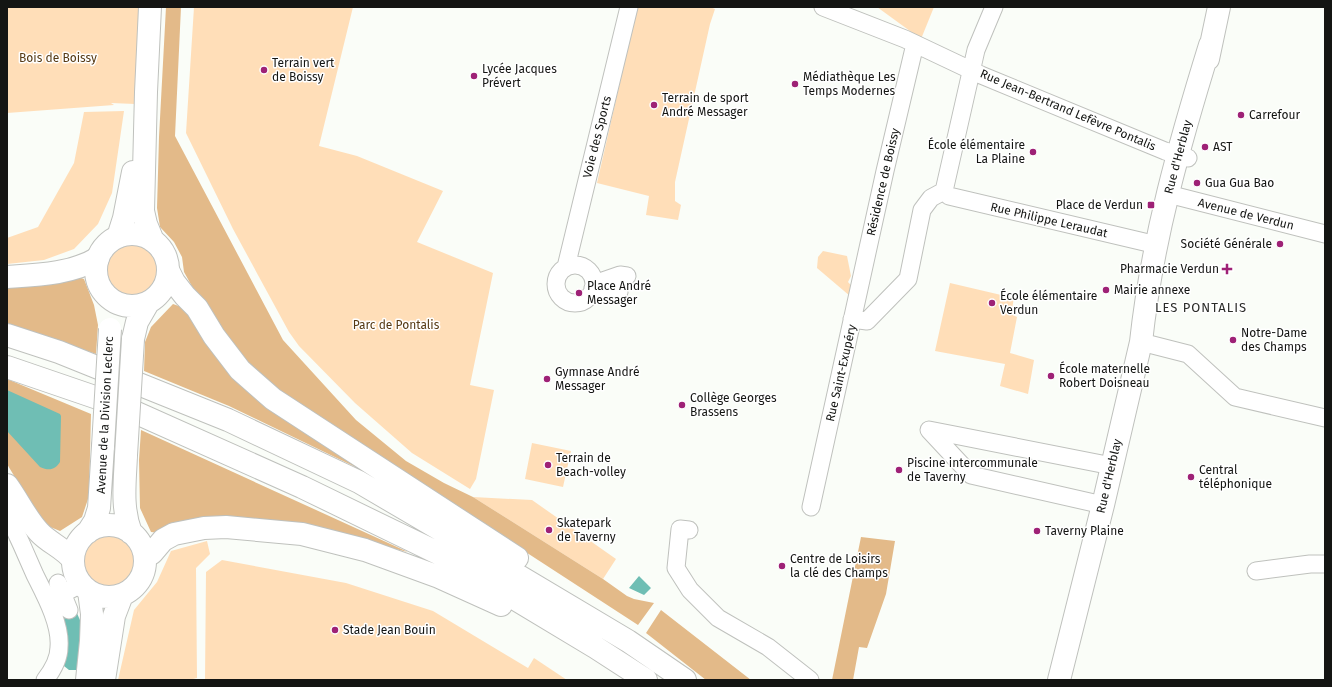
<svg xmlns="http://www.w3.org/2000/svg" width="1332" height="687" font-family="'Fira Sans',sans-serif">
  <style>
    .green { fill: #ffdeb8 }
    .forest { fill: #e3ba89 }
    .water { fill: #6fbeb4 }
    .lines { fill: none; stroke-linecap: round; stroke-linejoin: round }
    .minor-casing { stroke: #bfc1bd; stroke-width: 19 }
    .major-casing { stroke: #bfc1bd; stroke-width: 24 }
    .highway-casing { stroke: #bfc1bd; stroke-width: 24 }
    .minor { stroke: #fff; stroke-width: 17 }
    .major { stroke: #fff; stroke-width: 22 }
    .highway { stroke: #fff; stroke-width: 22 }
    .major-bridge-casing { stroke: #bfc1bd; stroke-width: 24; stroke-linecap: butt }
    .major-bridge { stroke: #fff; stroke-width: 22 }
    .poi-dot { fill: #9e2176; stroke: #fff; stroke-width: 1.5 }
    .labels { text-anchor: middle; stroke-width: 3; stroke-linejoin: round; paint-order: stroke }
    .park-label { font-size: 12px; fill: #563a14; stroke: #fff }
    .poi-label { font-size: 12px; fill: #141513; stroke: #fff; text-anchor: start }
    .street-label { font-size: 12px; fill: #141513; stroke: #fff }
    .neighbourhood-label { font-size: 13px; letter-spacing: 1px; fill: #2a2b28; stroke: #fff }
  </style>
  <rect width="100%" height="100%" fill="#fafdf8"/>
  <path class="green" d="M 7,7 L 142,7 L 141,59 L 135,104 L 111,103 L 114,105 L 7,113 Z
    M 194,7 L 353,7 L 319,146 L 357,156 L 443,191 L 417,242 L 493,273 L 470,385 L 494,390 L 476,479 L 470,489 L 412,453 L 355,403 L 299,346 L 289,332 L 233,229 L 186,133 Z
    M 636,7 L 710,7 L 715,9 L 710,24 L 675,182 L 675,201 L 681,205 L 678,220 L 646,215 L 649,196 L 597,183 L 634,21 Z
    M 877,7 L 934,7 L 921,39 Z
    M 124,111 L 112,193 L 98,224 L 74,249 L 44,260 L 7,264 L 7,238 L 38,227 L 74,163 L 84,112 Z
    M105 271a28 28 0 1 1 56 0a28 28 0 1 1-56 0Z
    M 823,251 L 847,256 L 851,276 L 848,282 L 858,293 L 857,302 L 817,268 L 818,257 Z
    M 950,283 L 1014,298 L 1011,314 L 1017,317 L 1010,353 L 1034,360 L 1028,394 L 1000,386 L 1005,364 L 935,351 Z
    M 532,443 L 571,451 L 563,487 L 525,479 Z
    M 473,497 L 532,500 L 616,559 L 603,579 Z
    M81 561a28 28 0 1 1 56 0a28 28 0 1 1-56 0Z
    M 207,541 L 210,554 L 196,568 L 197,678 L 189,680 L 118,680 L 134,610 L 157,582 L 171,551 Z
    M 222,560 L 346,583 L 433,611 L 528,668 L 534,658 L 567,680 L 205,680 L 206,572 Z"/>
  <path class="forest" d="M 166,7 L 181,7 L 175,136 L 283,340 L 356,420 L 406,461 L 444,483 L 473,497 L 603,579 L 627,596 L 634,599 L 654,603 L 638,625 L 278,391 L 249,366 L 194,290 L 184,272 L 182,257 L 174,242 L 160,227 L 157,208 L 159,137 Z
    M 75,276 L 84,279 L 94,305 L 98,325 L 96,354 L 7,323 L 7,284 Z
    M 173,304 L 190,310 L 372,475 L 229,406 L 144,371 L 145,342 L 151,327 Z
    M 7,379 L 91,414 L 89,496 L 82,517 L 60,531 L 43,524 L 7,464 Z
    M 141,430 L 408,552 L 356,540 L 161,533 L 151,532 L 140,508 L 139,460 Z
    M 861,537 L 895,541 L 886,594 L 867,648 L 859,647 L 853,680 L 832,680 Z
    M 661,610 L 751,680 L 706,680 L 646,633 Z"/>
  <path class="water" d="M 7,390 L 60,414 L 61,416 L 60,462 C 55,470 49,471 40,467 L 7,431 Z
    M 639,576 L 651,588 L 644,595 L 629,588 Z
    M 76,611 L 83,627 L 80,666 L 77,670 L 69,670 L 64,666 L 63,662 L 61,616 Z"/>
  <g class="lines">
    <defs>
      <path id="minor" d="M 823,7 L 905,39 L 981,75 L 1165,151 L 1188,158
        M 944,191 L 949,196 L 1157,245
        M 1168,194 L 1325,234
        M556 284a19 19 0 1 1 38 0a19 19 0 1 1-38 0Z
        M 566,267 L 629,7
        M 594,284 L 620,275 L 627,276
        M 593,288 L 619,292
        M 852,319 L 867,321 L 908,279 L 922,210 L 931,198 L 944,191 L 976,50 L 994,7
        M 1141,342 L 1188,354 L 1235,397 L 1325,418
        M 1103,505 L 971,475 L 929,430 L 1112,466
        M 811,507 L 885,171 L 915,44
        M 7,513 C 17,534 26,554 35,575 C 45,595 61,624 59,647 C 59,658 52,671 45,680
        M 689,530 L 680,529 L 676,568 L 690,590 L 718,618 L 768,647 L 810,680
        M 1256,571 L 1310,564 L 1325,564
        M 58,583 L 69,610
        M 62,594 L 81,584"/>
      <path id="major" d="M 150,7 L 146,92 L 143,211 L 146,224 L 153,241
        M 1208,59 L 1219,7
        M96 270a36 36 0 1 1 72 0a36 36 0 1 1-72 0Z
        M 118,237 L 124,218 L 133,172
        M 133,339 L 137,322 L 148,303
        M 126,455 C 125,482 121,507 131,533
        M73 561a36 36 0 1 1 72 0a36 36 0 1 1-72 0Z
        M 88,532 L 95,521 L 99,508 L 103,446
        M 87,680 L 91,641 L 92,614 L 89,591
        M 104,680 L 114,616 L 122,595
        M 1059,680 L 1103,505 L 1141,342 C 1152,240 1180,142 1210,45"/>
      <path id="highway" d="M 169,272 L 174,282 L 185,296 L 197,308 L 214,336 L 240,370 L 273,399 L 517,558
        M 7,277 C 37,275 72,274 98,258
        M 7,335 L 59,352 L 228,420 L 359,482 L 487,557 L 628,641 L 685,680
        M 7,367 L 121,406 L 302,487 L 442,555 L 595,647 L 646,680
        M 7,485 C 18,500 26,518 39,532 C 49,543 64,548 73,560
        M 145,557 L 152,553 L 163,540 L 174,534 L 204,528 L 226,527 L 302,534 L 365,550 L 439,577 L 501,605"/>
    </defs>
    <use href="#minor" class="minor-casing"/>
    <use href="#major" class="major-casing"/>
    <use href="#highway" class="highway-casing"/>
    <use href="#minor" class="minor"/>
    <use href="#major" class="major"/>
    <use href="#highway" class="highway"/>
    <defs>
      <path id="major-bridge" d="M 103,446 L 110,329
        M 126,455 L 133,339"/>
    </defs>
    <use href="#major-bridge" class="major-bridge-casing"/>
    <use href="#major-bridge" class="major-bridge"/>
  </g>
  <g class="poi-dot">
    <circle cx="264" cy="70" r="4"/>
    <circle cx="474" cy="76" r="4"/>
    <circle cx="795" cy="84" r="4"/>
    <circle cx="654" cy="105" r="4"/>
    <circle cx="1241" cy="115" r="4"/>
    <circle cx="1205" cy="147" r="4"/>
    <circle cx="1033" cy="152" r="4"/>
    <circle cx="1197" cy="183" r="4"/>
    <rect x="1147" y="201" width="8" height="8" rx="2"/>
    <circle cx="1280" cy="244" r="4"/>
    <path d="M1225 263h4v4h4v4h-4v4h-4v-4h-4v-4h4z"/>
    <circle cx="1106" cy="290" r="4"/>
    <circle cx="579" cy="293" r="4"/>
    <circle cx="992" cy="303" r="4"/>
    <circle cx="1233" cy="340" r="4"/>
    <circle cx="1051" cy="376" r="4"/>
    <circle cx="547" cy="379" r="4"/>
    <circle cx="682" cy="405" r="4"/>
    <circle cx="548" cy="465" r="4"/>
    <circle cx="899" cy="470" r="4"/>
    <circle cx="1191" cy="477" r="4"/>
    <circle cx="549" cy="530" r="4"/>
    <circle cx="1037" cy="531" r="4"/>
    <circle cx="782" cy="566" r="4"/>
    <circle cx="335" cy="630" r="4"/>
  </g>
  <g class="labels">
    <g class="park-label">
      <text x="58" y="62">Bois de Boissy</text>
      <text x="396" y="329">Parc de Pontalis</text>
    </g>
    <g class="poi-label">
      <text x="272" y="67">Terrain vert<tspan x="272" dy="14">de Boissy</tspan></text>
      <text x="482" y="73">Lycée Jacques<tspan x="482" dy="14">Prévert</tspan></text>
      <text x="803" y="81">Médiathèque Les<tspan x="803" dy="14">Temps Modernes</tspan></text>
      <text x="662" y="102">Terrain de sport<tspan x="662" dy="14">André Messager</tspan></text>
      <text x="1249" y="119">Carrefour</text>
      <text x="1025" y="149" text-anchor="end">École élémentaire<tspan x="1025" dy="14">La Plaine</tspan></text>
      <text x="1213" y="151">AST</text>
      <text x="1205" y="187">Gua Gua Bao</text>
      <text x="1143" y="209" text-anchor="end">Place de Verdun</text>
      <text x="1272" y="248" text-anchor="end">Société Générale</text>
      <text x="1219" y="273" text-anchor="end">Pharmacie Verdun</text>
      <text x="587" y="290">Place André<tspan x="587" dy="14">Messager</tspan></text>
      <text x="1114" y="294">Mairie annexe</text>
      <text x="1000" y="300">École élémentaire<tspan x="1000" dy="14">Verdun</tspan></text>
      <text x="1241" y="337">Notre-Dame<tspan x="1241" dy="14">des Champs</tspan></text>
      <text x="1059" y="373">École maternelle<tspan x="1059" dy="14">Robert Doisneau</tspan></text>
      <text x="555" y="376">Gymnase André<tspan x="555" dy="14">Messager</tspan></text>
      <text x="690" y="402">Collège Georges<tspan x="690" dy="14">Brassens</tspan></text>
      <text x="556" y="462">Terrain de<tspan x="556" dy="14">Beach-volley</tspan></text>
      <text x="907" y="467">Piscine intercommunale<tspan x="907" dy="14">de Taverny</tspan></text>
      <text x="1199" y="474">Central<tspan x="1199" dy="14">téléphonique</tspan></text>
      <text x="557" y="527">Skatepark<tspan x="557" dy="14">de Taverny</tspan></text>
      <text x="1045" y="535">Taverny Plaine</text>
      <text x="790" y="563">Centre de Loisirs<tspan x="790" dy="14">la clé des Champs</tspan></text>
      <text x="343" y="634">Stade Jean Bouin</text>
    </g>
    <g class="street-label">
      <text transform="translate(1068 110) rotate(23)" y="4">Rue Jean-Bertrand Lefèvre Pontalis</text>
      <text transform="translate(597 137) rotate(-76)" y="4">Voie des Sports</text>
      <text transform="translate(1178 157) rotate(-75)" y="4">Rue d'Herblay</text>
      <text transform="translate(883 182) rotate(-77)" y="4">Résidence de Boissy</text>
      <text transform="translate(1246 214) rotate(14)" y="4">Avenue de Verdun</text>
      <text transform="translate(1049 220) rotate(13)" y="4">Rue Philippe Leraudat</text>
      <text transform="translate(841 373) rotate(-77)" y="4">Rue Saint-Exupéry</text>
      <text transform="translate(105 415) rotate(-87)" y="4">Avenue de la Division Leclerc</text>
      <text transform="translate(1109 476) rotate(-77)" y="4">Rue d'Herblay</text>
    </g>
    <g class="neighbourhood-label">
      <text x="1201" y="312">LES PONTALIS</text>
    </g>
  </g>
  <rect width="1332" height="687" fill="none" stroke="#141513" stroke-width="16"/>
</svg>
